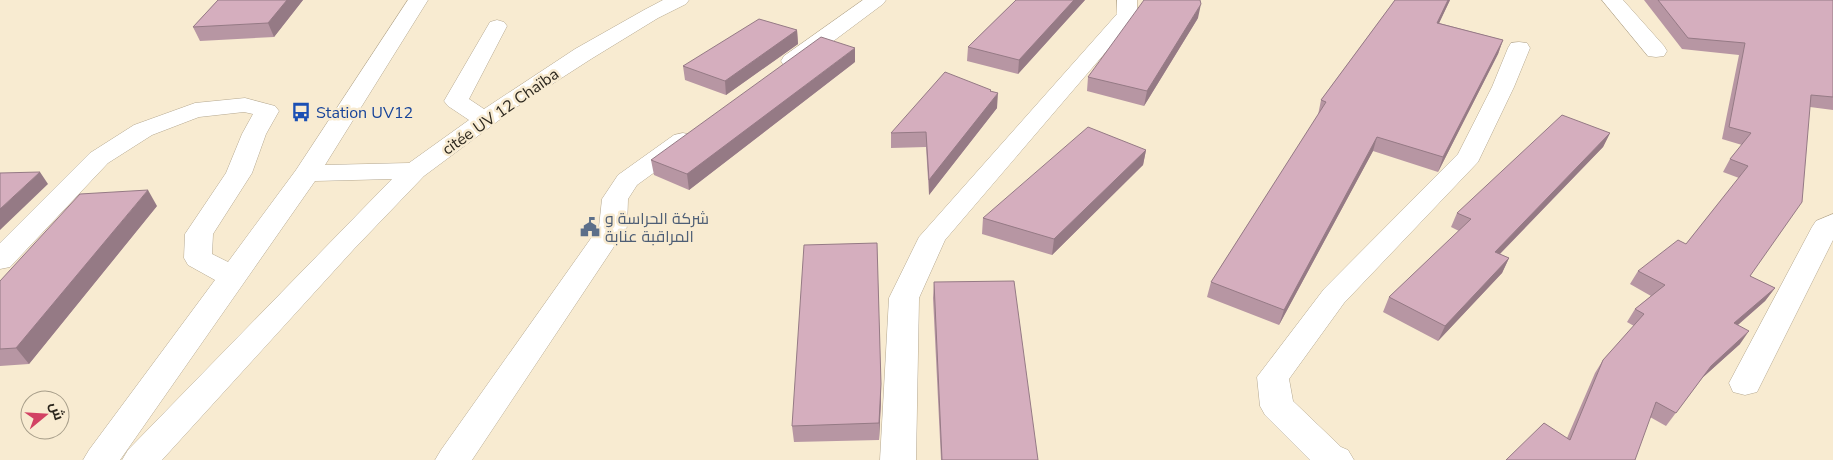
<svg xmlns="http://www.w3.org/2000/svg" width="1833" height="460" font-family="'Nunito Sans',Cairo,sans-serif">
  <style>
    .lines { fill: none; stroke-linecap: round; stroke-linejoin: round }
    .minor-casing { stroke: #b5a890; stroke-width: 1 }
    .minor { fill: #fff; fill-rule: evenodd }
    .wall { fill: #b796a3 }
    .shaded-wall { fill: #957a85 }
    .building { fill: #d5aebe; stroke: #957a85 }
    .labels { text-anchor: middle; stroke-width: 5; stroke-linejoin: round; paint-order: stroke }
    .street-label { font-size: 16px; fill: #2c271e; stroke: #f8ebd1 }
    .transit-label { font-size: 16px; fill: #164399; stroke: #f8ebd1; text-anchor: start }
    .service-label { font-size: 16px; fill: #4e5e75; stroke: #f8ebd1; text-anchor: start }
  </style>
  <rect width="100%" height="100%" fill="#f8ebd1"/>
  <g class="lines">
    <defs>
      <path id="minor" d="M 408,0 L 428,0 L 325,165 L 409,163 L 469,120 L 448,106 L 444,101 L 490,22 L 497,20 L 504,22 L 507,26 L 469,99 L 484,109 L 575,49 L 644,10 L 663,0 L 689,0 L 686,4 L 658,18 L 591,59 L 518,106 L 424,176 L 354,249 L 162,460 L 122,460 L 128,450 L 392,179 L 315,181 L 120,460 L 83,460 L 89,450 L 215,280 L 188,265 L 184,258 L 185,234 L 226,173 L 242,134 L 253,114 L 244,112 L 199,117 L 152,135 L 108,163 L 10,267 L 0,269 L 0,243 L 90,153 L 134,125 L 195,103 L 245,98 L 275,106 L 279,111 L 266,134 L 252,173 L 213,234 L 212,254 L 228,262 L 296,170 Z
        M 863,0 L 886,0 L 883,4 L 800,66 L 792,68 L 784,66 L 781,61 L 784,56 Z
        M 1117,0 L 1137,0 L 1137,15 L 1134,19 L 945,240 L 919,298 L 916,460 L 880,460 L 889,298 L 919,237 L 1117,14 Z
        M 1602,0 L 1623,0 L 1664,46 L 1667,51 L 1664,56 L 1656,57 L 1648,56 Z
        M 1519,42 L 1527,43 L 1530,48 L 1514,87 L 1478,162 L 1344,303 L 1289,379 L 1293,401 L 1341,447 L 1348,450 L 1354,460 L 1310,460 L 1265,415 L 1260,406 L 1257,377 L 1324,289 L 1458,154 L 1492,87 L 1508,48 L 1511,43 Z
        M 683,133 L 692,135 L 695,140 L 692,145 L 637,185 L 628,199 L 627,227 L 472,460 L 435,460 L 441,450 L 599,227 L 602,199 L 618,175 L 674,135 Z
        M 1833,214 L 1833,240 L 1757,392 L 1745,395 L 1733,392 L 1729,383 L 1812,227 L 1816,221 Z"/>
    </defs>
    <use href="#minor" class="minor-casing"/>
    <use href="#minor" class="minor"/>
  </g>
  <path class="wall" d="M 218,0 L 303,0 L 274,37 L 200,41 L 193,27 Z
    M 1016,0 L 1085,0 L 1018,74 L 967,61 L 968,47 Z
    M 1395,0 L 1450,0 L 1439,23 L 1503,40 L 1498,54 L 1438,172 L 1373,151 L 1279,325 L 1207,297 L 1211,282 L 1318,115 L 1321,100 Z
    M 1644,0 L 1833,0 L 1833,110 L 1810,107 L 1750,276 L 1775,288 L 1765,301 L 1738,325 L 1740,344 L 1701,379 L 1666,426 L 1650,417 L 1506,460 L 1567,438 L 1595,373 L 1603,360 L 1634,326 L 1627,322 L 1635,309 L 1651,296 L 1630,284 L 1638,271 L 1686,244 L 1739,178 L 1723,172 L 1730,159 L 1742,145 L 1722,139 L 1739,55 L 1682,49 Z
    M 1198,18 L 1144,106 L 1087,91 L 1088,77 Z
    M 797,30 L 798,44 L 726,95 L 685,80 L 683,66 Z
    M 855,62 L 689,190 L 654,175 L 651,160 Z
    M 991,92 L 997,108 L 929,195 L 926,147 L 891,148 L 891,133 Z
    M 1610,133 L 1603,147 L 1500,254 L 1509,258 L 1502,273 L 1438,341 L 1383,312 L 1389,297 L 1459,231 L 1451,227 L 1457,213 Z
    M 1146,150 L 1143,165 L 1052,255 L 982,234 L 983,218 Z
    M 157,206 L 29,364 L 0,366 L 0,281 Z
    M 934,282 L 1038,460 L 941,460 L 933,298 Z
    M 881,400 L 879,440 L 794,442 L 792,426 Z"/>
  <path class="shaded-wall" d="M 287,0 L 303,0 L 274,37 L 268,23 Z
    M 1074,0 L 1085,0 L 1018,74 L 1019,60 Z
    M 1448,0 L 1450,0 L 1433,36 L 1437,23 Z
    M 1201,4 L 1198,18 L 1144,106 L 1147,91 Z
    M 797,30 L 798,44 L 726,95 L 725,81 Z
    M 1503,40 L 1498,54 L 1438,172 L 1443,157 Z
    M 855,48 L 855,62 L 689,190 L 687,174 Z
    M 991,90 L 991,102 L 998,93 L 997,108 L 929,195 L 929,180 Z
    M 1610,133 L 1603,147 L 1488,266 L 1495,252 Z
    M 1377,137 L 1373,151 L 1279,325 L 1284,310 Z
    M 1146,150 L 1143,165 L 1052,255 L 1054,239 Z
    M 40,172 L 48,184 L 0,230 L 0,209 Z
    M 148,190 L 157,206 L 29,364 L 16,348 Z
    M 877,243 L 881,400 L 879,440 L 879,423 Z
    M 1509,258 L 1502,273 L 1438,341 L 1445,326 Z
    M 1775,288 L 1765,301 L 1725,336 L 1734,323 Z
    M 1749,331 L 1740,344 L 1701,379 L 1666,426 L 1711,366 Z"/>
  <path class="building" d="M 218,0 L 287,0 L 268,23 L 193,27 Z
    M 1016,0 L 1074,0 L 1019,60 L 968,47 Z
    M 1144,0 L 1200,0 L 1201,4 L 1147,91 L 1088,77 Z
    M 1395,0 L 1448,0 L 1437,23 L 1503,40 L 1443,157 L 1377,137 L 1284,310 L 1211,282 L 1326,102 L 1321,100 Z
    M 1658,0 L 1833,0 L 1833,97 L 1811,95 L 1802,202 L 1750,276 L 1775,288 L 1734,323 L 1749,331 L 1711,366 L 1676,413 L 1656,402 L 1635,460 L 1506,460 L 1544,423 L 1570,440 L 1603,360 L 1644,314 L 1635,309 L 1665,285 L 1638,271 L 1678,240 L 1686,244 L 1748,166 L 1730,159 L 1751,133 L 1729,127 L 1745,43 L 1688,38 Z
    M 759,19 L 797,30 L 725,81 L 683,66 Z
    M 821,37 L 855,48 L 687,174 L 651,160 Z
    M 945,72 L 991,90 L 990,91 L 998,93 L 929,180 L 926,132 L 891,133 Z
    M 1562,115 L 1610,133 L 1495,252 L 1509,258 L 1445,326 L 1389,297 L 1471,219 L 1457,213 Z
    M 1088,127 L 1146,150 L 1054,239 L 983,218 Z
    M 40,172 L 0,209 L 0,173 Z
    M 148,190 L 16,348 L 0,349 L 0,281 L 80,194 Z
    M 877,243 L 881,384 L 879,423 L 792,426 L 804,245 Z
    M 1014,281 L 1038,460 L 942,460 L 934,282 Z"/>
  <defs>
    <symbol id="bus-bare" viewBox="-9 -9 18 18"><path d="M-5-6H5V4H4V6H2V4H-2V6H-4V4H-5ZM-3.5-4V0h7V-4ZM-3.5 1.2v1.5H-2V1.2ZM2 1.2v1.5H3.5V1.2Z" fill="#1a4fb4" stroke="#f8ebd1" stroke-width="2.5" paint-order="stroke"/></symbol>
    <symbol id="civic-bare" viewBox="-9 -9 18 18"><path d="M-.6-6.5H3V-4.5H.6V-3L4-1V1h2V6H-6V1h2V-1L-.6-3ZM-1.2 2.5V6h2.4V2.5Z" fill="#5c6f8a" stroke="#f8ebd1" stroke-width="2.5" paint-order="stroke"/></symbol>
  </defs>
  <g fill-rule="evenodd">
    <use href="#bus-bare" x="287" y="98" width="28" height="28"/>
    <use href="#civic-bare" x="576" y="213" width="28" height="28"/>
  </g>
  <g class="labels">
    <g class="street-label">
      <text transform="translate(500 111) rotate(-35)" y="6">citée UV 12 Chaïba</text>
    </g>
    <g class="transit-label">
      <text x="316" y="118">Station UV12</text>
    </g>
    <g class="service-label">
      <text x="605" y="224">شركة الحراسة و<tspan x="605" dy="18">المراقبة عنابة</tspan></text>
    </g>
  </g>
  <g transform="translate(45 415) rotate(72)"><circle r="24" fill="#f8ebd1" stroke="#a69d89"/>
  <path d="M0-4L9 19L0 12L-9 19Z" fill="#d24264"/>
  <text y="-8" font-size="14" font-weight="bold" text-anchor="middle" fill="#2c271e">ش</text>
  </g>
</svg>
